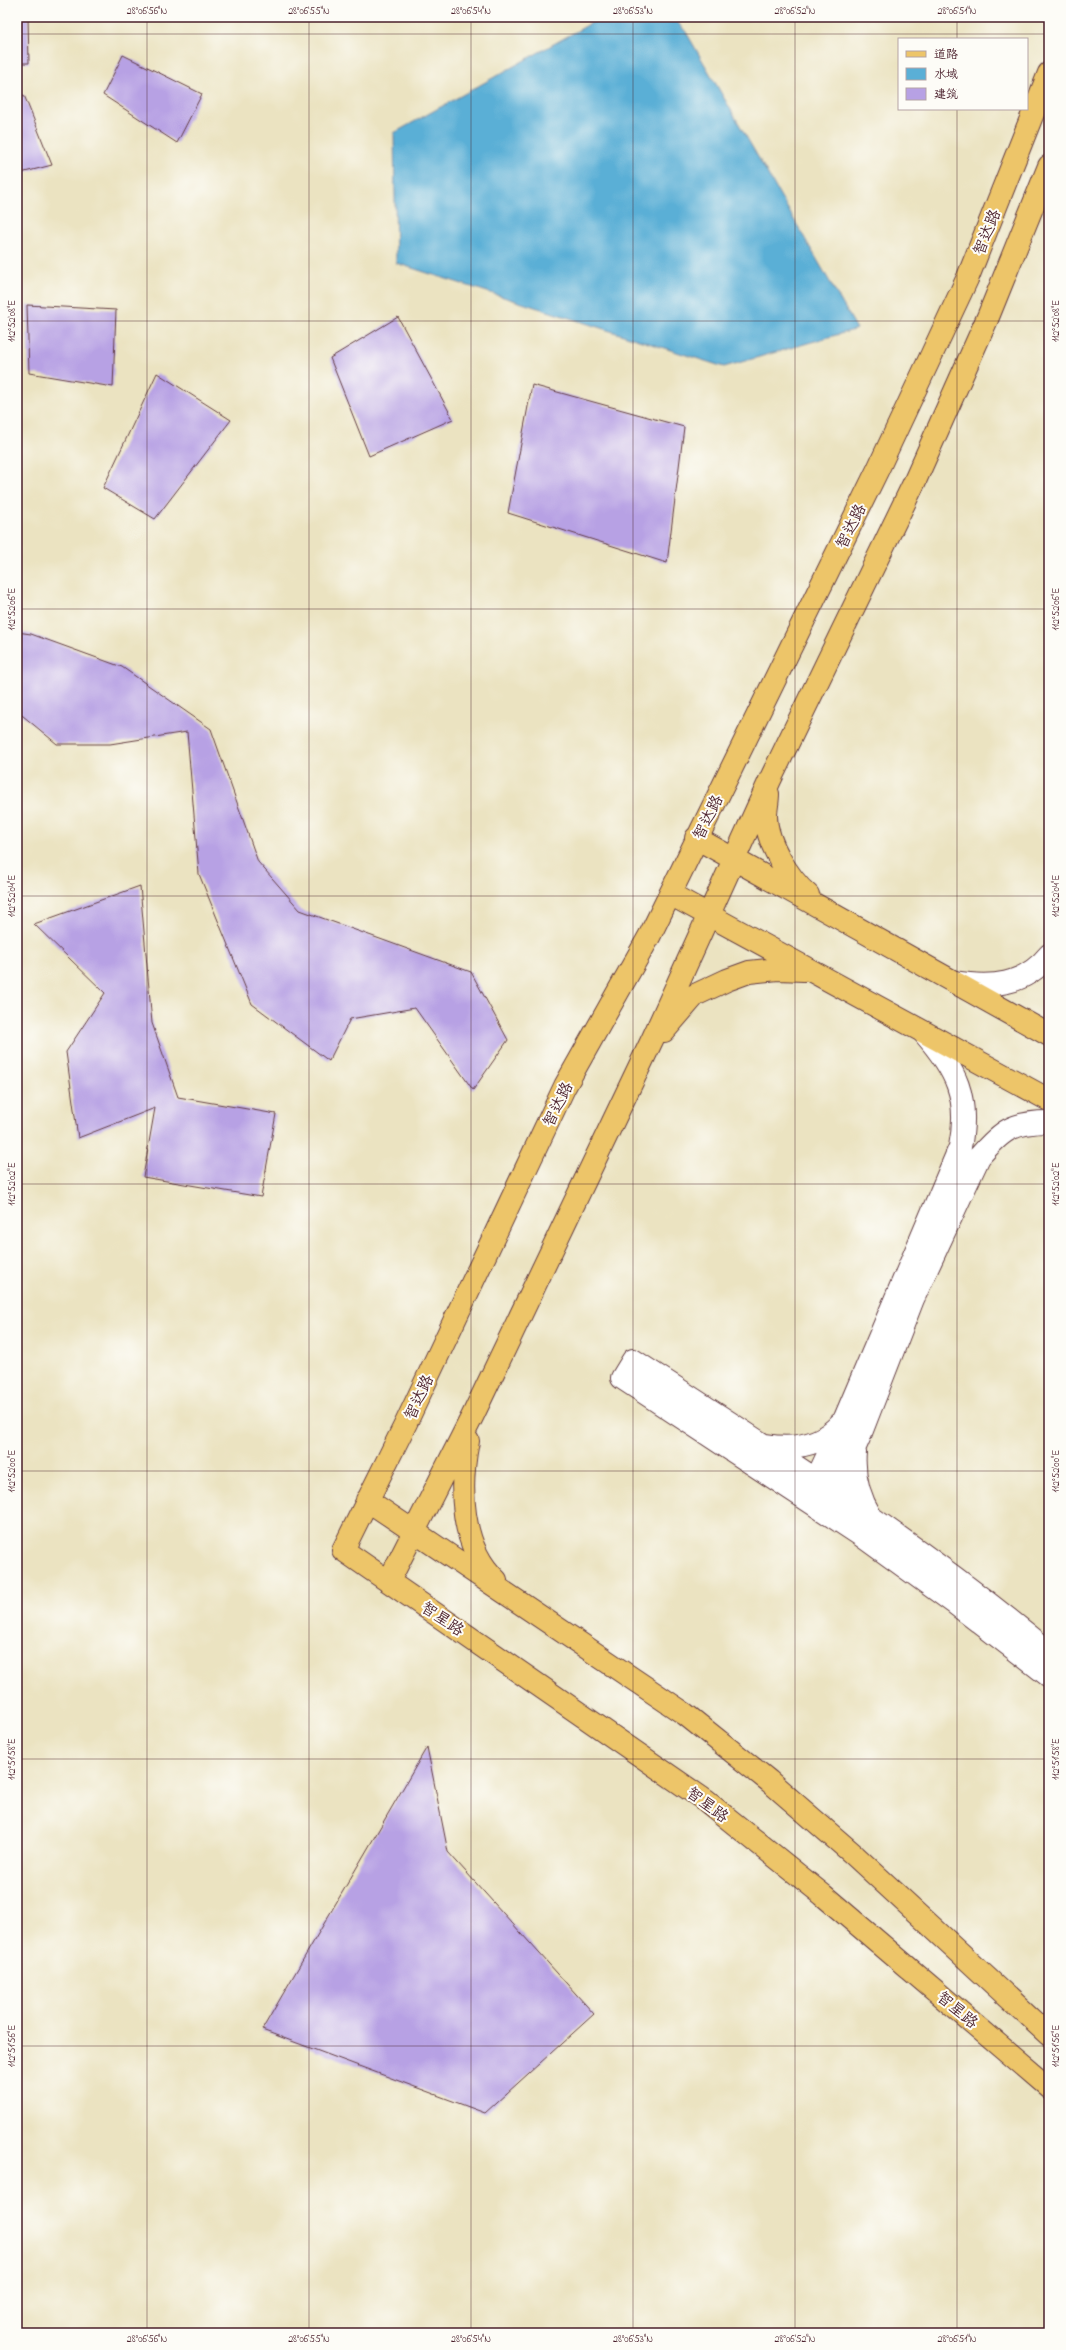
<svg xmlns="http://www.w3.org/2000/svg" width="1066" height="2350" font-family="'Indie Flower','LXGW WenKai TC',sans-serif">
  <style>
    .water { fill: #5aafd6; stroke: #526780 }
    .building { fill: #b7a1e4 }
    .lines { fill: none; stroke-linecap: round; stroke-linejoin: round }
    .minor-casing { stroke: #623c42; stroke-width: 24 }
    .major-casing { stroke: #623c42; stroke-width: 24 }
    .minor { stroke: #fff; stroke-width: 22 }
    .major { stroke: #edc569; stroke-width: 22 }
    .ticks { fill: none; stroke: #4a1f2b; stroke-width: 1; stroke-opacity: 0.45 }
    .labels { text-anchor: middle; stroke-width: 4; stroke-linejoin: round; paint-order: stroke }
    .street-label { font-size: 16px; fill: #4a1f2b; stroke: #fdfcf7 }
    .neatline { fill: none; stroke: #4a1f2b; stroke-width: 1.5 }
    .ticks-label { font-size: 10px; text-anchor: middle; fill: #4a1f2b }
  </style>
  <rect width="100%" height="100%" fill="#fdfcf7"/>
  <filter id="ink" filterUnits="userSpaceOnUse"><feTurbulence type="fractalNoise" baseFrequency=".025" numOctaves="2"/><feDisplacementMap in="SourceGraphic" scale="8" xChannelSelector="R" yChannelSelector="G"/><feConvolveMatrix kernelMatrix="1 2 1 2 8 2 1 2 1" color-interpolation-filters="sRGB"/></filter>
  <filter id="wash" filterUnits="userSpaceOnUse"><feTurbulence type="fractalNoise" baseFrequency=".012" numOctaves="4" result="noise"/><feDisplacementMap in="SourceGraphic" scale="16" xChannelSelector="R" yChannelSelector="G"/><feGaussianBlur stdDeviation="0.9" result="paint"/><feColorMatrix in="noise" values="0 0 0 0 0 0 0 0 0 0 0 0 0 0 0 0 0 1.4 0 .05"/><feComposite in="paint" operator="in"/></filter>
  <g filter="url(#wash)">
    <rect width="100%" height="100%" fill="#ebe3c1"/>
    <path class="water" d="M 602,17 L 673,17 L 686,32 L 857,329 L 724,367 L 396,263 L 394,133 Z"/>
    <g id="blocks">
      <path class="building" d="M 17,17 L 28,17 L 29,63 L 17,63 Z
        M 123,55 L 202,94 L 177,143 L 103,95 Z
        M 24,95 L 52,165 L 17,174 L 17,97 Z
        M 27,305 L 116,310 L 113,387 L 29,373 Z
        M 398,317 L 453,419 L 369,456 L 330,358 Z
        M 157,373 L 231,420 L 155,519 L 103,488 Z
        M 532,385 L 684,427 L 667,563 L 508,513 Z
        M 17,632 L 31,634 L 122,667 L 211,729 L 258,862 L 300,910 L 471,972 L 508,1040 L 473,1090 L 415,1008 L 350,1019 L 329,1061 L 252,1004 L 199,874 L 187,732 L 110,744 L 57,744 L 17,711 Z
        M 140,886 L 152,1023 L 178,1097 L 276,1114 L 261,1197 L 143,1177 L 155,1108 L 78,1138 L 66,1052 L 105,993 L 34,924 Z
        M 427,1747 L 448,1852 L 594,2014 L 485,2113 L 262,2030 Z"/>
    </g>
  </g>
  <g filter="url(#ink)">
    <use href="#blocks" fill-opacity="0" stroke="#623c42" stroke-width="1"/>
    <g class="lines">
      <defs>
        <path id="minor" d="M 954,982 C 991,988 1024,986 1049,955
          M 766,1445 C 794,1450 820,1446 840,1424
          M 855,1452 C 853,1475 859,1497 871,1517
          M 810,1493 L 845,1418 L 960,1147 C 970,1097 956,1070 924,1033
          M 829,1505 L 859,1438 L 913,1299 L 979,1157 C 1002,1130 1013,1122 1049,1122
          M 1049,1652 C 919,1543 775,1452 633,1360 L 622,1378 L 862,1536 L 953,1602 L 1049,1676"/>
        <path id="major" d="M 1049,73 L 968,277 L 878,469 L 650,935 L 565,1086 L 406,1423 L 343,1550 L 706,1801 L 823,1895 L 1049,2088
          M 768,794 C 768,801 766,809 766,816 C 766,842 789,879 808,895
          M 696,838 L 1049,1035
          M 670,894 L 1049,1100
          M 664,1031 L 695,995 L 727,980 L 749,972 L 778,969 L 804,970
          M 468,1441 C 459,1486 460,1547 496,1580
          M 367,1500 L 685,1714 L 769,1781 L 852,1853 L 1049,2035
          M 389,1581 L 473,1415 L 653,1038 L 770,780 L 914,483 L 988,317 L 1049,166"/>
      </defs>
      <use href="#minor" class="minor-casing"/>
      <use href="#major" class="major-casing"/>
      <use href="#minor" class="minor"/>
      <use href="#major" class="major"/>
    </g>
  </g>
  <path class="ticks" d="M 147,17 L 147,2333M 309,17 L 309,2333M 471,17 L 471,2333M 633,17 L 633,2333M 795,17 L 795,2333M 957,17 L 957,39M 17,34 L 1049,34M 957,109 L 957,2333M 17,321 L 1049,321M 17,609 L 1049,609M 17,896 L 1049,896M 17,1184 L 1049,1184M 17,1471 L 1049,1471M 17,1759 L 1049,1759M 17,2046 L 1049,2046"/>
  <g class="labels">
    <g class="street-label">
      <text transform="translate(986 232) rotate(-68)" y="6">智达路</text>
      <text transform="translate(850 526) rotate(-64)" y="6">智达路</text>
      <text transform="translate(707 817) rotate(-64)" y="6">智达路</text>
      <text transform="translate(557 1104) rotate(-64)" y="6">智达路</text>
      <text transform="translate(418 1397) rotate(-65)" y="6">智达路</text>
      <text transform="translate(443 1618) rotate(34)" y="6">智星路</text>
      <text transform="translate(708 1804) rotate(37)" y="6">智星路</text>
      <text transform="translate(958 2009) rotate(40)" y="6">智星路</text>
    </g>
  </g>
  <rect width="1066" height="2350" fill="none" stroke="#fdfcf7" stroke-width="44"/>
  <rect x="898" y="38" width="130" height="72" fill="#fdfcf7" stroke="#b5a4a5"/>
  <rect x="906" y="51" width="20" height="6" fill="#edc569" stroke="#b5a4a5"/>
  <text x="934" y="58" font-size="12" fill="#4a1f2b">道路</text>
  <rect x="906" y="68" width="20" height="12" fill="#5aafd6" stroke="#b5a4a5"/>
  <text x="934" y="78" font-size="12" fill="#4a1f2b">水域</text>
  <rect x="906" y="88" width="20" height="12" fill="#b7a1e4" stroke="#b5a4a5"/>
  <text x="934" y="98" font-size="12" fill="#4a1f2b">建筑</text>
  <rect x="22" y="22" width="1022" height="2306" class="neatline"/>
  <g class="ticks-label">
    <text x="147" y="14">28°06'56"N</text>
    <text x="309" y="14">28°06'55"N</text>
    <text x="471" y="14">28°06'54"N</text>
    <text x="633" y="14">28°06'53"N</text>
    <text x="795" y="14">28°06'52"N</text>
    <text x="957" y="14">28°06'51"N</text>
    <text transform="translate(1055 321) rotate(-90)" y="4">112°52'08"E</text>
    <text transform="translate(11 321) rotate(-90)" y="4">112°52'08"E</text>
    <text transform="translate(1055 609) rotate(-90)" y="4">112°52'06"E</text>
    <text transform="translate(11 609) rotate(-90)" y="4">112°52'06"E</text>
    <text transform="translate(1055 896) rotate(-90)" y="4">112°52'04"E</text>
    <text transform="translate(11 896) rotate(-90)" y="4">112°52'04"E</text>
    <text transform="translate(1055 1184) rotate(-90)" y="4">112°52'02"E</text>
    <text transform="translate(11 1184) rotate(-90)" y="4">112°52'02"E</text>
    <text transform="translate(11 1471) rotate(-90)" y="4">112°52'00"E</text>
    <text transform="translate(1055 1471) rotate(-90)" y="4">112°52'00"E</text>
    <text transform="translate(11 1759) rotate(-90)" y="4">112°51'58"E</text>
    <text transform="translate(1055 1759) rotate(-90)" y="4">112°51'58"E</text>
    <text transform="translate(11 2046) rotate(-90)" y="4">112°51'56"E</text>
    <text transform="translate(1055 2046) rotate(-90)" y="4">112°51'56"E</text>
    <text x="147" y="2342">28°06'56"N</text>
    <text x="309" y="2342">28°06'55"N</text>
    <text x="471" y="2342">28°06'54"N</text>
    <text x="633" y="2342">28°06'53"N</text>
    <text x="795" y="2342">28°06'52"N</text>
    <text x="957" y="2342">28°06'51"N</text>
  </g>
</svg>
